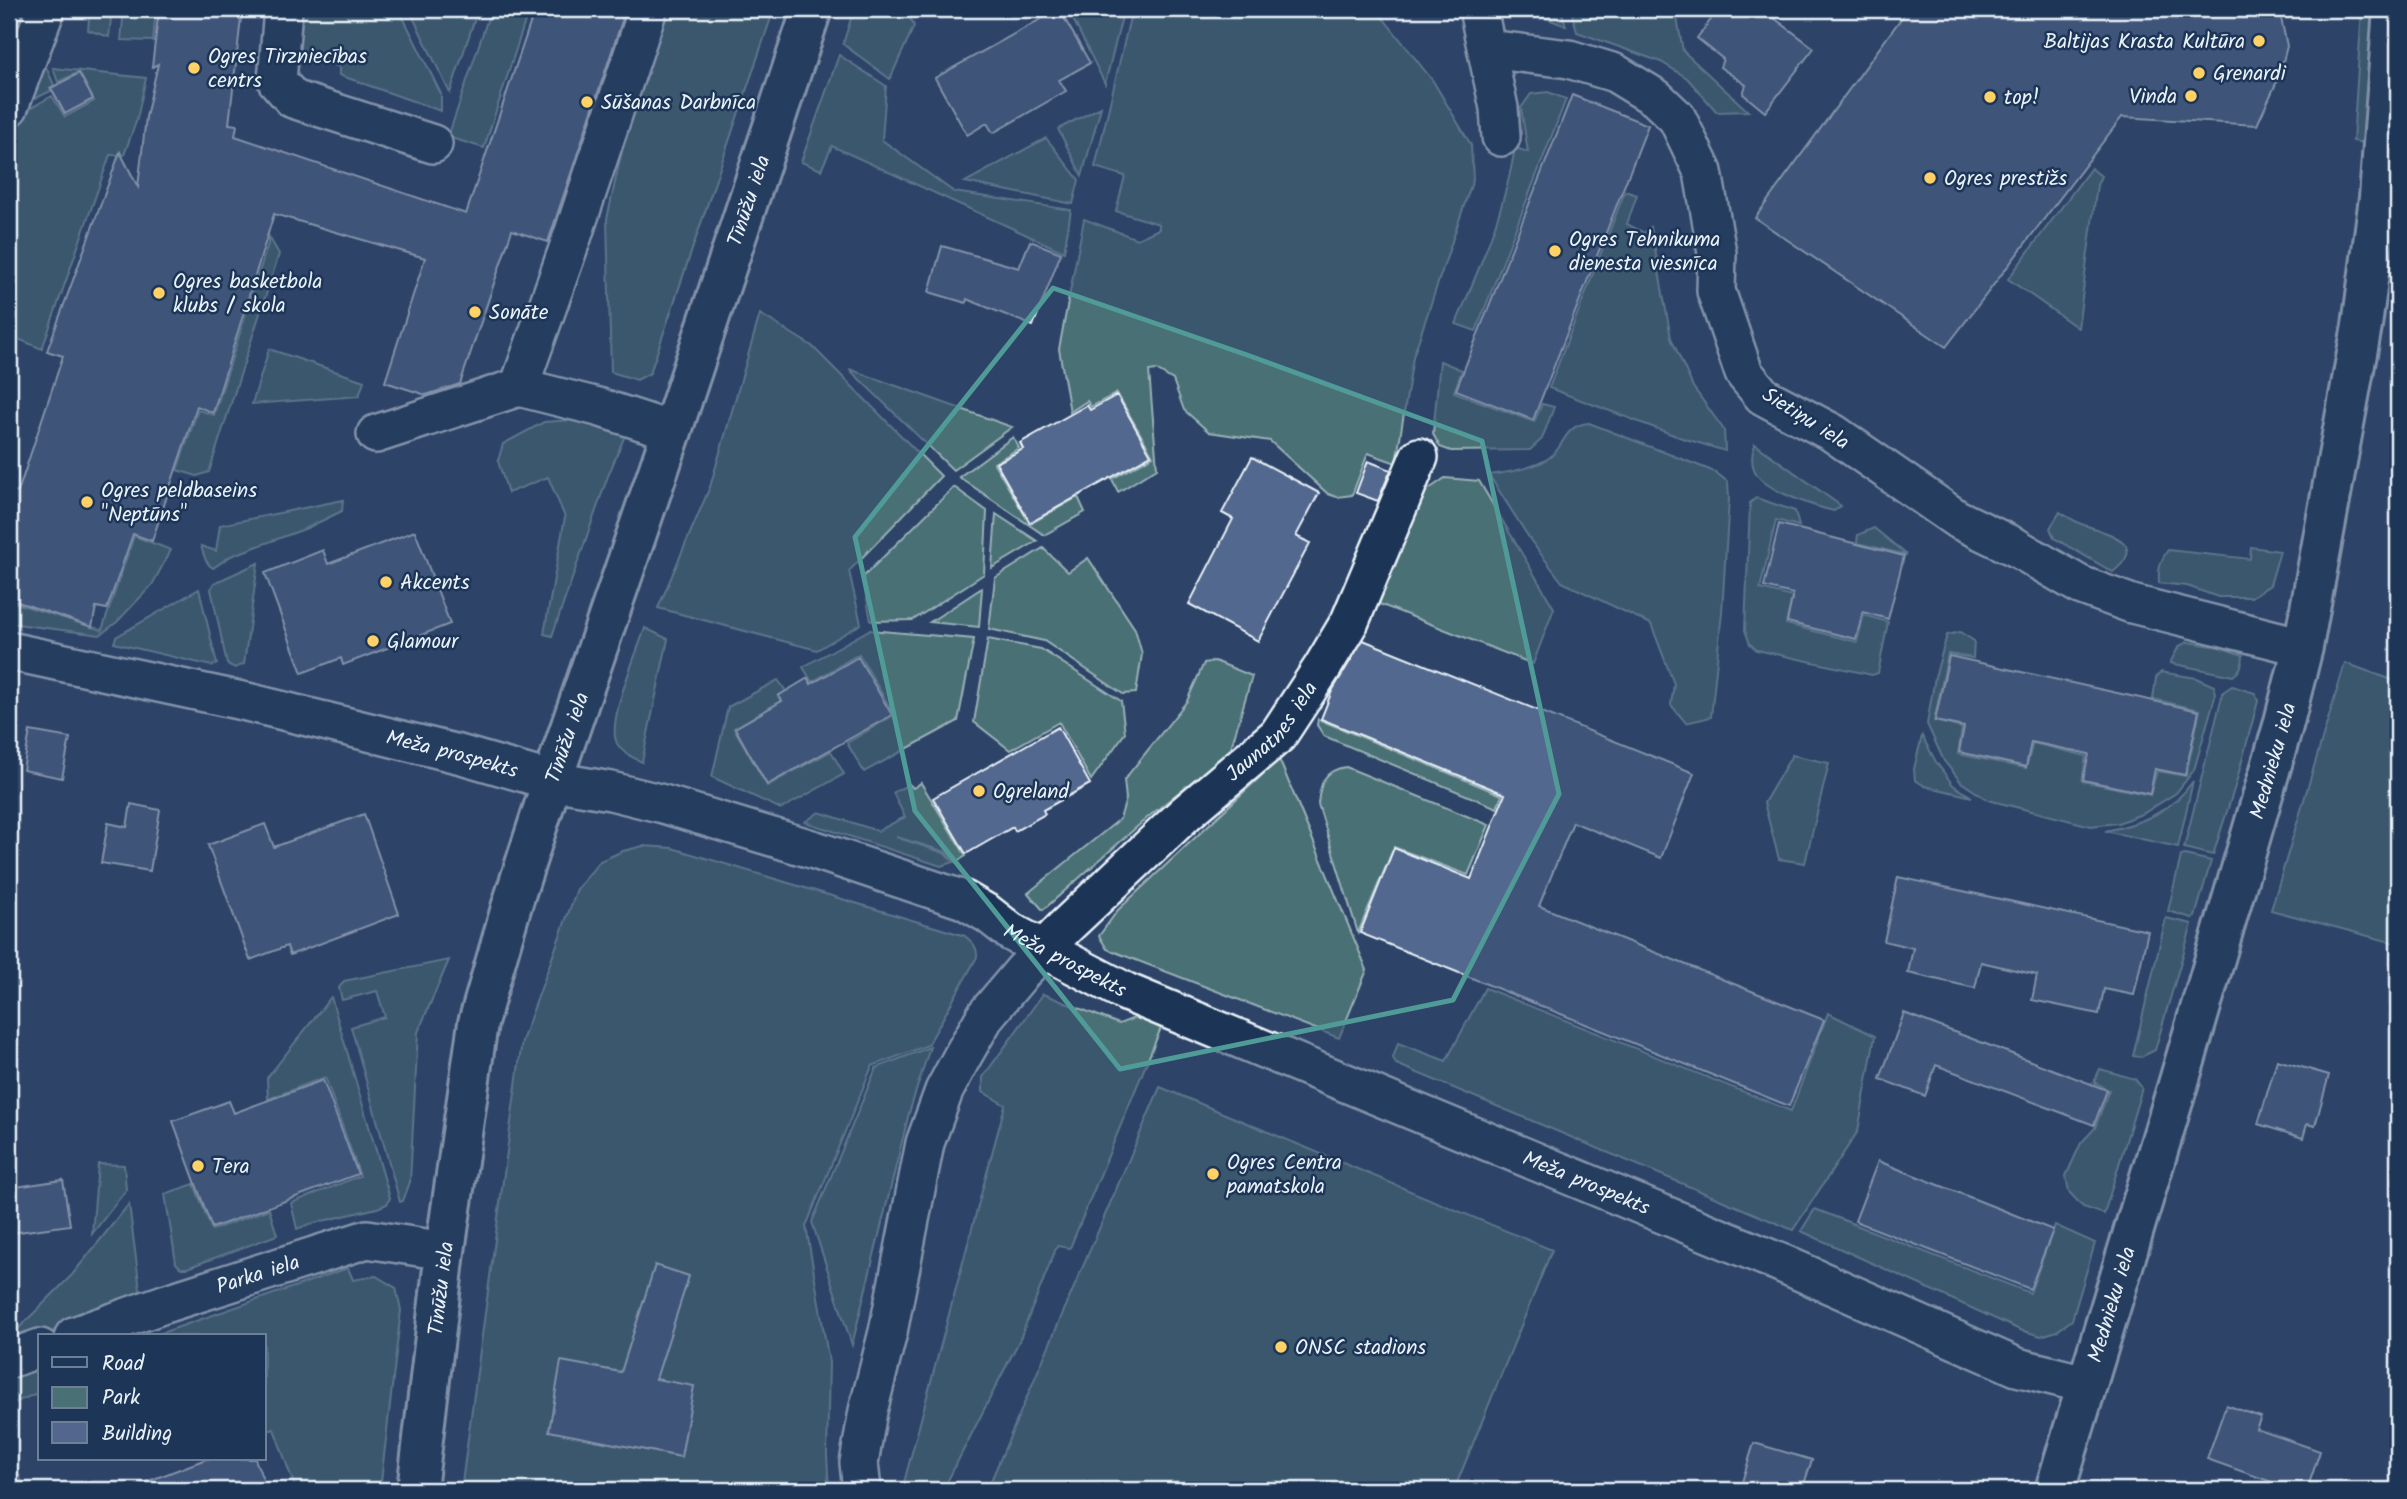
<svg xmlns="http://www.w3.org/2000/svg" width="2407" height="1499" font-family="Kalam,sans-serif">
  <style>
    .green { fill: #497074; stroke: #98b0b6; stroke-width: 2 }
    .building { fill: #53678e; stroke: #e8f1f8; stroke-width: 2 }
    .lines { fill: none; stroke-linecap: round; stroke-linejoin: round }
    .street-casing { stroke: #e8f1f8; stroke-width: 42 }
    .secondary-casing { stroke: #e8f1f8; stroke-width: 44 }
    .street { stroke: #1d3557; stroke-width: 37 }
    .secondary { stroke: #1d3557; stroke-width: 38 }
    .marked { fill: none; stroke: #509b97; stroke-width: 5; stroke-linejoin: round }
    .poi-dot { fill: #ffd166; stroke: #1d3557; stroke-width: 2.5 }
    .labels { text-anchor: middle; stroke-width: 5; stroke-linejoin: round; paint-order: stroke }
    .poi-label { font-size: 21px; fill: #e8f1f8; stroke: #1d3557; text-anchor: start }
    .street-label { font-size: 21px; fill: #e8f1f8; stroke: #1d3557 }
  </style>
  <rect width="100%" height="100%" fill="#2d4468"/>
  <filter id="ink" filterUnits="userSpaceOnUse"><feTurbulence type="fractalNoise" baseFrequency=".0143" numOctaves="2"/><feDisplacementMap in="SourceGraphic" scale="14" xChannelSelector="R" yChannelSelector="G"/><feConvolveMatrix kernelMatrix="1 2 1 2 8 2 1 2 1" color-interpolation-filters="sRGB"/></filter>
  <g filter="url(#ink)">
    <path class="green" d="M 90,9 L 112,9 L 109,37 L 88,30 Z
      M 124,9 L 156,9 L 153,41 L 121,40 Z
      M 293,9 L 399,9 L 441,94 L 441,111 L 339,75 L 339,67 L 297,51 Z
      M 409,9 L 478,9 L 450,93 Z
      M 491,9 L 529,9 L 484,148 L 448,137 Z
      M 660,9 L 774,9 L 650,373 L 637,380 L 611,372 L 607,219 L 636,86 Z
      M 854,9 L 906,9 L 914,26 L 890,79 L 843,44 Z
      M 1068,9 L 1124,9 L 1105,84 Z
      M 1132,9 L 1376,9 L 1433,81 L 1471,145 L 1473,179 L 1413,357 L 1396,463 L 1368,453 L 1352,495 L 1337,497 L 1328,494 L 1270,441 L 1209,432 L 1184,410 L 1173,380 L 1156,370 L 1149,371 L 1157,468 L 1118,492 L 1112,479 L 1153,456 L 1117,393 L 1091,407 L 1087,401 L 1070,412 L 1059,349 L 1084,219 L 1137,239 L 1159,229 L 1159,224 L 1116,211 L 1125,176 L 1095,167 Z
      M 1522,9 L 1561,9 L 1566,26 Z
      M 1571,9 L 1665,9 L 1677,18 L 1683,51 L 1748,111 L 1717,112 L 1687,78 L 1661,62 L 1577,32 Z
      M 2362,9 L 2373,9 L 2364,143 L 2353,141 Z
      M 839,55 L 886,86 L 882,140 L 954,192 L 1071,210 L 1064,252 L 832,146 L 821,170 L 801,162 Z
      M 33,63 L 46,67 L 54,85 L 50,88 L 51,91 L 13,109 Z
      M 53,68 L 146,78 L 137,119 L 124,155 L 110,155 L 42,349 L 9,335 L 9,127 L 13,118 L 52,96 L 65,117 L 94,101 L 79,72 L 58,82 Z
      M 1548,92 L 1566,99 L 1476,331 L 1456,324 C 1481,263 1504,213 1515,148 L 1528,152 L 1521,108 L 1531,94 Z
      M 1101,107 L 1082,176 L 1058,129 Z
      M 1046,138 L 1079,180 L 1073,204 L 965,182 Z
      M 2091,168 L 2101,176 L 2097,185 L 2078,328 L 2008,279 Z
      M 1625,191 L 1637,195 L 1627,224 L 1644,233 L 1651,227 L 1671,338 L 1693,387 L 1724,430 L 1725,451 L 1679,437 L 1549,388 Z
      M 268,235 L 279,254 L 209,472 L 197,476 L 177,470 L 198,410 L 214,415 L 268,244 Z
      M 760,314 L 812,346 L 941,476 L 849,571 L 861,624 L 817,650 L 658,608 L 710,487 Z
      M 269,349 L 364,381 L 359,396 L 252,404 Z
      M 1440,361 L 1462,370 L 1454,392 L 1534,422 L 1542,404 L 1554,407 L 1542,439 L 1530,450 L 1451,451 L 1440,447 L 1433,434 Z
      M 849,369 L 1012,427 L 953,470 Z
      M 598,418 L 626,433 L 608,476 L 552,636 L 544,634 L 565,517 L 548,477 L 508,493 L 498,461 L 503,444 L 544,422 Z
      M 1589,423 L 1715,472 L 1728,482 L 1729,498 L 1722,612 L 1711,717 L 1686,723 L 1671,705 L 1674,684 L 1651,624 L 1562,582 L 1531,541 L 1489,475 C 1507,473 1528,469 1544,461 C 1566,450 1561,425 1589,423 Z
      M 1013,437 L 1019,448 L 994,463 L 1030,524 L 1078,497 L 1085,512 L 1044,535 L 959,477 Z
      M 1755,444 L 1841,506 L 1834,511 C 1816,507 1770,492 1758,476 C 1751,467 1751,455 1755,444 Z
      M 1445,478 L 1479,481 L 1554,608 L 1533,664 L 1369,600 L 1419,496 Z
      M 954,487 L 987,511 L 984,574 L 913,620 L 871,621 L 863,577 Z
      M 1756,498 L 1795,511 L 1799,526 L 1776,520 L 1760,589 L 1792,597 L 1786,624 L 1857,642 L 1864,615 L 1888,622 L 1878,673 L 1872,675 L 1757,650 L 1750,644 L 1745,630 L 1750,503 Z
      M 343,500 L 342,511 L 307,528 L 231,556 L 213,568 C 205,563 204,555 201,546 L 216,551 L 220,525 Z
      M 2060,512 C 2066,516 2073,520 2079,523 C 2100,532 2153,540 2113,572 L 2054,538 L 2050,528 Z
      M 996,514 L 1037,541 L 992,568 Z
      M 1874,528 L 1907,555 L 1857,543 L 1858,535 Z
      M 134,536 L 171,550 L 152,585 L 117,622 L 100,635 L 9,623 L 9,601 L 102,630 Z
      M 2251,547 L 2280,551 L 2270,585 L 2251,597 L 2218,597 L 2187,586 L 2159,583 C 2158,569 2160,561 2168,550 L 2250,559 Z
      M 1043,548 L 1068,572 L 1088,558 L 1135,629 L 1142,654 L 1136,693 L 1123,694 L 1044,641 L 989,629 L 995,578 Z
      M 258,563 L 244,664 L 235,668 L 227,664 L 211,589 L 214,583 Z
      M 982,588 L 979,627 L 930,622 Z
      M 199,589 L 217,664 L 212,666 L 114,643 L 116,637 Z
      M 645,628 L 668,639 L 642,762 C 632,757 620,752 616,741 C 608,718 637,653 645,628 Z
      M 869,630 L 974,639 L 958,721 L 864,772 L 847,743 L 894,715 L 859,654 L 812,682 L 803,667 Z
      M 1960,632 L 1974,641 L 1973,658 L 1948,654 L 1934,721 L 1962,728 L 1958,754 L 2026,768 L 2033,743 L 2086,756 L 2082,781 L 2150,795 L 2157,771 L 2186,776 L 2200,710 L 2153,699 L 2156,678 L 2161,672 L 2196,678 L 2214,686 L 2216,693 L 2194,770 L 2176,793 L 2144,813 L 2118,823 L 2091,826 L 1988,800 L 1961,782 L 1944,761 L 1927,724 L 1935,677 L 1947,635 Z
      M 988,639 L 1041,649 L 1121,701 L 1125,733 L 1091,780 L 1059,722 L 1010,750 L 974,722 Z
      M 2188,642 L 2219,647 L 2243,655 C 2243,664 2241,671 2233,676 L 2170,663 L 2179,646 Z
      M 1215,661 L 1252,676 L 1230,751 L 1147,818 L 1043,910 L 1028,893 L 1120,819 L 1126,799 L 1124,780 L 1187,701 L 1204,663 Z
      M 2345,663 L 2398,682 L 2398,944 L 2271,910 Z
      M 778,680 L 786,691 L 778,696 L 781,701 L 734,728 L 767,786 L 831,751 L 844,774 L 781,809 L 712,777 L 728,707 Z
      M 2232,686 L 2255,693 L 2258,701 L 2236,783 L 2213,855 L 2184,848 L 2223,692 Z
      M 1318,719 L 1502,795 L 1497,808 L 1324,736 L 1317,725 Z
      M 1922,736 L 1936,762 L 1953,785 L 1972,797 L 1925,786 L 1915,780 L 1914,769 Z
      M 1792,755 L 1829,763 L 1805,863 L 1779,859 L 1764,803 Z
      M 1279,759 L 1367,970 L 1339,1038 L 1107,949 L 1099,936 L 1118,910 Z
      M 1346,767 L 1489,825 L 1468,875 L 1394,847 L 1358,933 L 1318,804 C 1320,783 1324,770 1346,767 Z
      M 2193,781 L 2178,847 L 2105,831 C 2140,824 2172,812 2193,781 Z
      M 921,783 L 966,856 L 956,862 L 946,852 L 896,837 L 944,853 L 954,862 L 941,866 L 805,822 L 819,812 L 878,831 L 905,817 L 893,793 L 909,784 L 913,788 Z
      M 643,846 L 672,848 L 965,936 C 972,942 978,947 977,957 L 928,1045 L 872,1066 L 806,1226 L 829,1362 L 827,1456 L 829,1490 L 461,1490 L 522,1041 L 577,889 L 600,861 L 623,851 Z
      M 2185,855 L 2211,861 L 2195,917 L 2192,918 L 2168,911 L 2181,856 Z
      M 2166,918 L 2192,924 L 2155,1050 L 2141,1057 L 2133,1056 Z
      M 449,960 L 418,1032 L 410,1182 L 403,1201 L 400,1202 L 351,1027 L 385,1017 L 377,991 L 342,1000 L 339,988 L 344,981 Z
      M 1485,988 L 1791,1111 L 1828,1013 L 1875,1036 L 1858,1131 L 1793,1230 L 1396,1064 L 1393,1058 L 1398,1043 L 1446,1061 Z
      M 1043,994 L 1119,1024 L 1137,1017 L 1161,1028 L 1070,1248 L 1057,1246 L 1019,1341 L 943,1490 L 902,1490 L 1005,1105 L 983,1092 L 983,1077 Z
      M 331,997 L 390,1198 L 387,1204 L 377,1208 L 310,1224 L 297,1229 L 291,1203 L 360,1176 L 325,1077 L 268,1099 L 267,1078 Z
      M 930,1047 L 909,1113 L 852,1345 L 812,1222 L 876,1068 Z
      M 2100,1069 L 2135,1079 L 2142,1088 L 2104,1214 L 2083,1207 L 2069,1192 L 2066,1176 L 2081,1143 L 2095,1128 L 2109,1090 L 2094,1082 Z
      M 1160,1087 L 1552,1250 L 1454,1490 L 987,1490 Z
      M 98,1164 L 124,1165 L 126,1190 L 92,1234 Z
      M 194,1184 L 212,1230 L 269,1209 L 277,1235 L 187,1268 L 181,1268 L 176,1263 L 165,1194 Z
      M 129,1204 L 140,1290 L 126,1305 L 9,1347 L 9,1338 L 72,1275 Z
      M 1815,1209 L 2030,1293 L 2055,1225 L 2095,1243 L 2072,1320 L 2057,1331 L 2041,1336 L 2020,1330 L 1801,1231 Z
      M 348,1268 L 353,1280 L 376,1276 L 396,1288 L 401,1310 L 380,1490 L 296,1490 L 274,1429 L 264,1432 L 264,1336 L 153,1336 Z
      M 40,1363 L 40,1392 L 9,1405 L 9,1374 Z
      M 9,1449 L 25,1490 L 9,1490 Z"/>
    <path class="building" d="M 159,9 L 242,9 L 229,124 L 237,125 L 235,136 L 466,214 L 535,9 L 626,9 L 548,242 L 512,230 L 460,384 L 426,395 L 385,382 L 425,258 L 274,214 L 213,413 L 197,406 L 152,541 L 133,534 L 107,609 L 96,607 L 92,627 L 9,599 L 9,490 L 18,492 L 63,356 L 47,351 L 120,152 L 138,187 L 146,117 L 158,64 L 152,67 Z
      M 1059,9 L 1090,63 L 1059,80 L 1066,91 L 993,133 L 987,123 L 967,135 L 935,78 Z
      M 1719,9 L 1762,9 L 1814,48 L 1765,112 L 1743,94 L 1746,85 L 1720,67 L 1723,59 L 1697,38 Z
      M 1908,9 L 2279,9 L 2287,46 L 2279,77 L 2257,125 L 2122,117 L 1946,347 L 1755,218 Z
      M 79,73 L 93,99 L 65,114 L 51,88 Z
      M 1572,95 L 1648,125 L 1533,420 L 1456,390 Z
      M 1030,241 L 1061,253 L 1033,326 L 967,299 L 966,303 L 929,292 L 942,246 L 1019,268 Z
      M 1117,395 L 1151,455 L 1030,523 L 996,463 L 1023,449 L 1020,443 L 1087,405 L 1090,410 Z
      M 1252,457 L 1319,493 L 1296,536 L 1310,543 L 1258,641 L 1189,604 L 1233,519 L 1222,513 Z
      M 1368,461 L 1391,470 L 1378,501 L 1356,493 Z
      M 1779,524 L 1904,556 L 1888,619 L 1863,612 L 1856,639 L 1787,622 L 1793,594 L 1764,587 Z
      M 415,531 L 450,624 L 343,665 L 341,658 L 302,673 L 265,573 L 323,550 L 328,564 Z
      M 1363,640 L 1694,773 L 1661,858 L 1573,822 L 1539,906 L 1824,1020 L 1789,1106 L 1360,933 L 1394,848 L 1471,879 L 1505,794 L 1321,719 L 1332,691 Z
      M 1949,656 L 2199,711 L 2185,775 L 2155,769 L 2150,794 L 2083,780 L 2089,754 L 2031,742 L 2026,767 L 1959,752 L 1964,727 L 1935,721 Z
      M 858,657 L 892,715 L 767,785 L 735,728 L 782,701 L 778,696 L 808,678 L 811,684 Z
      M 1058,727 L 1090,784 L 1043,810 L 1045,814 L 1015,831 L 1013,827 L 966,854 L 933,798 Z
      M 30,731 L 70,738 L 62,778 L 23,770 Z
      M 131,804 L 160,810 L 150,871 L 101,863 L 108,823 L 127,827 Z
      M 364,814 L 399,914 L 290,955 L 287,946 L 250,960 L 208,845 L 265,824 L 274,847 Z
      M 1898,877 L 2148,931 L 2134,995 L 2104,989 L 2099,1014 L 2032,1000 L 2037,975 L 1981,962 L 1975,988 L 1908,973 L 1913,948 L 1884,941 Z
      M 1904,1013 L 2107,1090 L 2094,1125 L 1936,1065 L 1925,1096 L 1880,1079 Z
      M 2277,1060 L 2329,1075 L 2315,1126 L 2307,1124 L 2303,1138 L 2258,1124 Z
      M 323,1080 L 358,1174 L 212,1228 L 173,1121 L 229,1101 L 234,1113 Z
      M 1878,1161 L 2053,1230 L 2030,1289 L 1855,1221 Z
      M 63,1180 L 70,1225 L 11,1233 L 9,1188 Z
      M 655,1265 L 689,1276 L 656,1379 L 694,1386 L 681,1457 L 549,1431 L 561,1361 L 621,1372 Z
      M 2226,1405 L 2261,1417 L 2256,1429 L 2320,1451 L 2307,1490 L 2294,1490 L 2207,1459 Z
      M 1754,1443 L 1812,1460 L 1802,1490 L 1771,1490 L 1742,1482 Z
      M 206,1459 L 255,1459 L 267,1490 L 131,1490 L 130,1488 Z"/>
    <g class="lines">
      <defs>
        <g id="street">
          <path d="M 283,9 L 277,81 L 293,99 L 433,144"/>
          <path d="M 1478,9 L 1499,108 L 1501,137"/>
          <path d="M 1487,49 L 1569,59 L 1615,73 L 1656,98 L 1677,118 L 1703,172 L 1717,253 L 1716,291 L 1744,373 L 1763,396 L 1833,433 L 1957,519 L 2017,548 L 2080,585 L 2132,604 L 2303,647"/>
          <path d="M 9,107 L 46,9"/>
          <path d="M 519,387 L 573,235 L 648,9"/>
          <path d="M 376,434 L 519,387 L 598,407 L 672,431"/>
          <path id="s1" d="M 9,651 L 247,702 L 462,755 L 552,781 L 611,791 L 663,804 L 815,850 L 964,900 L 988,914 L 1011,932 L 1126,992 L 1781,1263 L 2017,1367 L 2085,1384"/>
          <path id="s2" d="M 74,1336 L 167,1303 L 367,1239 L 445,1251"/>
          <path d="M 9,1359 L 40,1348"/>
          <path id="s3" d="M 862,1490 L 859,1463 L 868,1411 L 888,1332 L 925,1143 L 944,1091 L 962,1057 L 986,1015 L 1023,971 L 1066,926 L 1186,813 L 1278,735 L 1322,668 L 1350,621 L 1419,457"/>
        </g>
        <g id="secondary">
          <path id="s4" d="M 417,1490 L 445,1251 L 478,1023 L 511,908 L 552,781 L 672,431 L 812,9"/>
          <path id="s5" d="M 2055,1490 L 2180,1078 L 2283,726 L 2303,647 L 2362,326 L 2379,198 L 2393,9"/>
        </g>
      </defs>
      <use href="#street" class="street-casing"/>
      <use href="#secondary" class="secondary-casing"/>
      <use href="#street" class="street"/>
      <use href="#secondary" class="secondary"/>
    </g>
  </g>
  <path d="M0 0H2407V1499H0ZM 1053,288 L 1250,356 L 1482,441 L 1559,794 L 1453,1000 L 1120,1069 L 915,811 L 855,537 Z" fill="#2d4468" fill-opacity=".55" fill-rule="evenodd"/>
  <path class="marked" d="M 1053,288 L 1250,356 L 1482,441 L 1559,794 L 1453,1000 L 1120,1069 L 915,811 L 855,537 Z"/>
  <g class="poi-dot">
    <circle cx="2259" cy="41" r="7"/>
    <circle cx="194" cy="68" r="7"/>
    <circle cx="2199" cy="73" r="7"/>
    <circle cx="2191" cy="96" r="7"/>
    <circle cx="1990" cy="97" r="7"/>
    <circle cx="587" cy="102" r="7"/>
    <circle cx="1930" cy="178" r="7"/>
    <circle cx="1555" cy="251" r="7"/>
    <circle cx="159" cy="293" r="7"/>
    <circle cx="475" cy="312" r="7"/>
    <circle cx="87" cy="502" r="7"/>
    <circle cx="386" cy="582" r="7"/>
    <circle cx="373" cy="641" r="7"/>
    <circle cx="979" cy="791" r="7"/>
    <circle cx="198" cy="1166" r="7"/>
    <circle cx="1213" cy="1174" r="7"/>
    <circle cx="1281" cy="1347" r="7"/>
  </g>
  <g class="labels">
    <g class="poi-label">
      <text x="2245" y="48" text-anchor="end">Baltijas Krasta Kultūra</text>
      <text x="208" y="63">Ogres Tirzniecības<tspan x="208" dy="24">centrs</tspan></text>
      <text x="2213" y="80">Grenardi</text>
      <text x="2177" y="103" text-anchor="end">Vinda</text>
      <text x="2004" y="104">top!</text>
      <text x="601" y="109">Sūšanas Darbnīca</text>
      <text x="1944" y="185">Ogres prestižs</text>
      <text x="1569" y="246">Ogres Tehnikuma<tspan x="1569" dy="24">dienesta viesnīca</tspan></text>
      <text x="173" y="288">Ogres basketbola<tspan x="173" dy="24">klubs / skola</tspan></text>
      <text x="489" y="319">Sonāte</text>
      <text x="101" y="497">Ogres peldbaseins<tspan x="101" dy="24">"Neptūns"</tspan></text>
      <text x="400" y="589">Akcents</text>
      <text x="387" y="648">Glamour</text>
      <text x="993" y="798">Ogreland</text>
      <text x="1227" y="1169">Ogres Centra<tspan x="1227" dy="24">pamatskola</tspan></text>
      <text x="212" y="1173">Tera</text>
      <text x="1295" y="1354">ONSC stadions</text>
    </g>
    <g class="street-label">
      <text dy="7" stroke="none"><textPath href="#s4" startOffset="1337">Tīnūžu iela</textPath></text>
      <text transform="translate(1806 418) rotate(32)" y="7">Sietiņu iela</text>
      <text dy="7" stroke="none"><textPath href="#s3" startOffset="900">Jaunatnes iela</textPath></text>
      <text dy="7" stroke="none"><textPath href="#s4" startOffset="770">Tīnūžu iela</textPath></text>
      <text dy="7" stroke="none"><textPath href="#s1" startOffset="455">Meža prospekts</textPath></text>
      <text dy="7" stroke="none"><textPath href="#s5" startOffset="761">Mednieku iela</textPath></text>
      <text dy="7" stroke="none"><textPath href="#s1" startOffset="1106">Meža prospekts</textPath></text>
      <text dy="7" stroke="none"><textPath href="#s1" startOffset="1673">Meža prospekts</textPath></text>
      <text dy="7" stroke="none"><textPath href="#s2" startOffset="194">Parka iela</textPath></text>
      <text dy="7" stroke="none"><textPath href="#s4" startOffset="203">Tīnūžu iela</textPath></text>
      <text dy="7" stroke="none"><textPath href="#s5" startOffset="194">Mednieku iela</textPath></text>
    </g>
  </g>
  <rect width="2407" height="1499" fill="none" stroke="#1d3557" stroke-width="35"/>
  <rect x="18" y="18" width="2372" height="1464" fill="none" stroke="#e8f1f8" stroke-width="2.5" filter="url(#ink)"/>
  <rect x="38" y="1334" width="228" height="126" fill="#1d3557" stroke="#6e8097" stroke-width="2"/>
  <rect x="52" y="1357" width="35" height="10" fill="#1d3557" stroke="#6e8097" stroke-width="2"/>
  <text x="102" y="1370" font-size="21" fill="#e8f1f8">Road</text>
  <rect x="52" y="1387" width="35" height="21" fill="#497074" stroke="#6e8097" stroke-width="2"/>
  <text x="102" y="1404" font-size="21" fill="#e8f1f8">Park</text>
  <rect x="52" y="1422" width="35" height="21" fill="#53678e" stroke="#6e8097" stroke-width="2"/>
  <text x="102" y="1440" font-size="21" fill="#e8f1f8">Building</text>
</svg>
